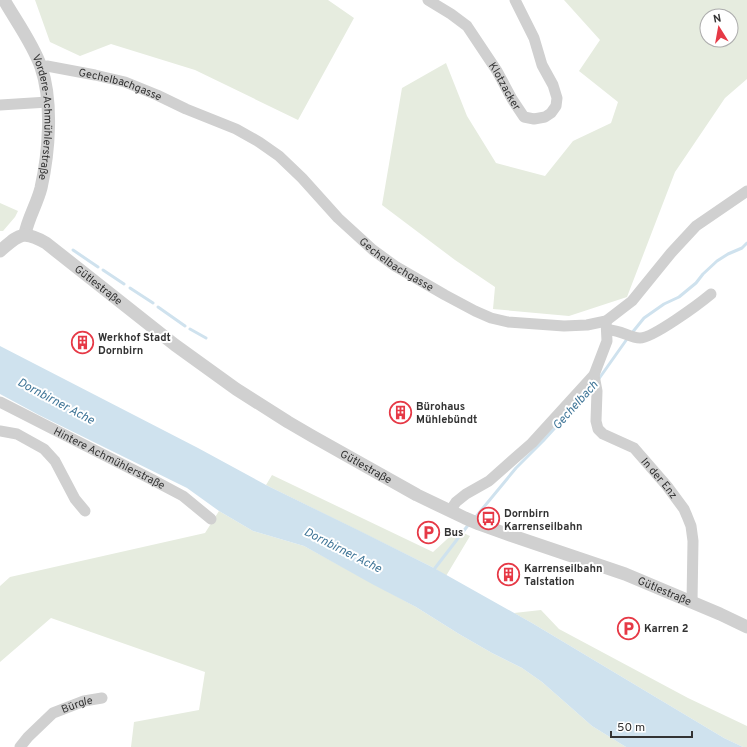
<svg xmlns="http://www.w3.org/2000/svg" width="747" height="747" font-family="Overpass,sans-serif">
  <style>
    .green { fill: #e6ecdf; fill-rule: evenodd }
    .water { fill: #cfe2ee }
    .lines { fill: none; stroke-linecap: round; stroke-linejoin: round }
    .stream { stroke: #cfe2ee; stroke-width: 3 }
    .minor { stroke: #d0d0d0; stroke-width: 11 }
    .tertiary { stroke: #d0d0d0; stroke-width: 13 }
    .labels { text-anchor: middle; stroke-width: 4; stroke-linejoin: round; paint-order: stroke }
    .street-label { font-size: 11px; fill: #333; stroke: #fff }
    .poi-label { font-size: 11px; font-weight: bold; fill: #333; stroke: #fff; text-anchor: start }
    .water-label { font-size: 12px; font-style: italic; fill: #3f7597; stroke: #fff }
  </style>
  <rect width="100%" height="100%" fill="#fff"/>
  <path class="green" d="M 35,0 L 328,0 L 354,18 L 298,120 L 195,70 L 111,44 L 80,56 L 50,42 Z
    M 564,0 L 747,0 L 747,79 L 725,98 L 675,172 L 627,297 L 569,316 L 493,309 L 495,287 L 455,260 L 382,205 L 402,88 L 446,63 L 467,116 L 496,163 L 545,176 L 573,141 L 611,123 L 618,102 L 579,71 L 600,40 ZM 707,16 L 731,16 L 731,40 L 707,40 Z
    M 0,203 L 18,211 L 15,217 L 3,231 L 0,231 Z
    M 272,475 L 433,552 L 457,530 L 470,536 L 446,576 L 434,568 L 266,485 Z
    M 219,511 L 253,531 L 304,546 L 416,607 L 459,634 L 492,653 L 522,668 L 542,682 L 592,726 L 626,747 L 131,747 L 134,722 L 199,710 L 205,672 L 51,618 L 0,662 L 0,586 L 10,577 L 205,533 Z
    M 541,610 L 559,629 L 688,698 L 747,726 L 747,747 L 743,747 L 724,738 L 532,623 L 514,613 Z"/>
  <path class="water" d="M 0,346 L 198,448 L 266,485 L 360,531 L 434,568 L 532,623 L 724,738 L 743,747 L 626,747 L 592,726 L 542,682 L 522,668 L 492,653 L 459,634 L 416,607 L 372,584 L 304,546 L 253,531 L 219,511 L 187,488 L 39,415 L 0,394 Z"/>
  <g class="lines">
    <path class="stream" d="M 73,250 L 98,267
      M 103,270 L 124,284
      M 130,288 L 153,303
      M 158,307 L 185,326
      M 190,329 L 206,338
      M 598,380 L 627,339 L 644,318 L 664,304 L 679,297 L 696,283 L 703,274 L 717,261 L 728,254 L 742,248 L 747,243
      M 474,519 L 516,468 L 543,441 L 593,386
      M 432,572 L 469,524"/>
    <g class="minor">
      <path id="s1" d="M 428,0 L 451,14 L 467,26 L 497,71 L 512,99 L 524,117 L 534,119 L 545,117 L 551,113 L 556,106 L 557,98 L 553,85 L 542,65 L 534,38 L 515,0"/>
      <path id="s2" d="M 41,68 L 47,66 L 95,75 L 125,82 L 157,95 L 186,109 L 236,129 L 259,142 L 279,156 L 302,178 L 338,218 L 373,250 L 395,266 L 445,295 L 475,311 L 491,318 L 508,322 L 564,326 L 587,325 L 606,321 L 632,301 L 671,253 L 696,226 L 747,191"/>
      <path d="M 0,105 L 48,102"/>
      <path d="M 607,330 C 620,329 629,338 640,338 C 653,338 699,304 711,294"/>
      <path id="s3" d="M 594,375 L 597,391 L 596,421 L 598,429 L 603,434 L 634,448 L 667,486 L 684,509 L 687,516 L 691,526 L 693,541 L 692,602"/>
      <path id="s4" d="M 0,402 L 151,479 L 183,496 L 211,519"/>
      <path d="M 0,431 L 17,434 L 44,449 L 55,461 L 75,499 L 85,511"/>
      <path d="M 450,511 L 456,502 L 466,494 L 489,481 L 532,443 L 594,375 L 607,341 L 606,321"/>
      <path id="s5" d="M 20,747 L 28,737 L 53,713 L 84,701 L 102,698"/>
    </g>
    <g class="tertiary">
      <path id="s6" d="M 4,0 C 16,21 33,44 41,67 C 53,102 49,152 41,188 C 37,204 28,218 25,234"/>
      <path id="s7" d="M 0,251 C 19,235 22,229 46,243 L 175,345 L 236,389 L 288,422 L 312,436 L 417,495 L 465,518 L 479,524 L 504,533 L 625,574 L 720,614 L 747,627"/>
    </g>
  </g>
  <defs>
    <symbol id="building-ring" viewBox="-11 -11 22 22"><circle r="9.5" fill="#fff" stroke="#e63946" stroke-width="1.5"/><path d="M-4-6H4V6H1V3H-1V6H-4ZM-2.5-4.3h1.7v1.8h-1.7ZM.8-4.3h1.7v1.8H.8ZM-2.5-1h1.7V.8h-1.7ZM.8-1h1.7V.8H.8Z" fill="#e63946"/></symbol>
    <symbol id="bus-ring" viewBox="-11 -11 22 22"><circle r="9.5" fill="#fff" stroke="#e63946" stroke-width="1.5"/><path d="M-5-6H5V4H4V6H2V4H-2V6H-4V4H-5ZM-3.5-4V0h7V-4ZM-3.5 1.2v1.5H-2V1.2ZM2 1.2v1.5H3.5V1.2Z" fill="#e63946"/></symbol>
    <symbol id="parking-ring" viewBox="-11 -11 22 22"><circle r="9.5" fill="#fff" stroke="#e63946" stroke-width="1.5"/><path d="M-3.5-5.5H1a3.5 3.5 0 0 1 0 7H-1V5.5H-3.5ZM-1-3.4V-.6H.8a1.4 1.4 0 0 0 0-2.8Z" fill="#e63946"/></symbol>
  </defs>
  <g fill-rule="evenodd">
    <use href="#building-ring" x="70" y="330" width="25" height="25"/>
    <use href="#building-ring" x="388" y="400" width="25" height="25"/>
    <use href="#bus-ring" x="476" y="506" width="25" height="25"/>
    <use href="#parking-ring" x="416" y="520" width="25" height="25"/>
    <use href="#building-ring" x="496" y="562" width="25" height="25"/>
    <use href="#parking-ring" x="616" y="616" width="25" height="25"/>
  </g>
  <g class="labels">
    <g class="street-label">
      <text dy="4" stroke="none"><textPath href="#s2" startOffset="82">Gechelbachgasse</textPath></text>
      <text dy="4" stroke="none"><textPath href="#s1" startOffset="118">Klotzacker</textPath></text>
      <text dy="4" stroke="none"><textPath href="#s6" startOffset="127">Vordere-Achmühlerstraße</textPath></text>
      <text dy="4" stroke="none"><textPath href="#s2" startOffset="418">Gechelbachgasse</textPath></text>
      <text dy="4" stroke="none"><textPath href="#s7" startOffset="120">Gütlestraße</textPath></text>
      <text dy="4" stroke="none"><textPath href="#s4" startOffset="123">Hintere Achmühlerstraße</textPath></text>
      <text dy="4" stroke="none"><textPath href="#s7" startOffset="444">Gütlestraße</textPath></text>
      <text dy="4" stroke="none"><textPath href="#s3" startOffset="135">In der Enz</textPath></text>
      <text dy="4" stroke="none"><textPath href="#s7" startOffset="768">Gütlestraße</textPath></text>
      <text dy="4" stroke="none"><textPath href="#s5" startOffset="73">Bürgle</textPath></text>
    </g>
    <g class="poi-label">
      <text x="98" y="341">Werkhof Stadt<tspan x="98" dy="13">Dornbirn</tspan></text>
      <text x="416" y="410">Bürohaus<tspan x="416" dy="13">Mühlebündt</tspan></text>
      <text x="504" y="517">Dornbirn<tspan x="504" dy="13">Karrenseilbahn</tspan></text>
      <text x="444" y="536">Bus</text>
      <text x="524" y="572">Karrenseilbahn<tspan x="524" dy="13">Talstation</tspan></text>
      <text x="644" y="632">Karren 2</text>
    </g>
    <g class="water-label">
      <text transform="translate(56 401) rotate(28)" y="4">Dornbirner Ache</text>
      <text transform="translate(575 405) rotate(-48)" y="4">Gechelbach</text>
      <text transform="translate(343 550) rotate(27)" y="4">Dornbirner Ache</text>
    </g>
  </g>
  <g transform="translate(719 28) rotate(349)"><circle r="19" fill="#ffffff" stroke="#adadad"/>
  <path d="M0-3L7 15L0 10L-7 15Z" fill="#e63946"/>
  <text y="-6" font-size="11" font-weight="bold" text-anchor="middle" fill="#333333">N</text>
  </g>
  <path d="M611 731v6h81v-6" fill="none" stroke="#333333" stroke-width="2"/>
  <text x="617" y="731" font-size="12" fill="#333333" stroke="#ffffff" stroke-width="3" paint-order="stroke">50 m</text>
</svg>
